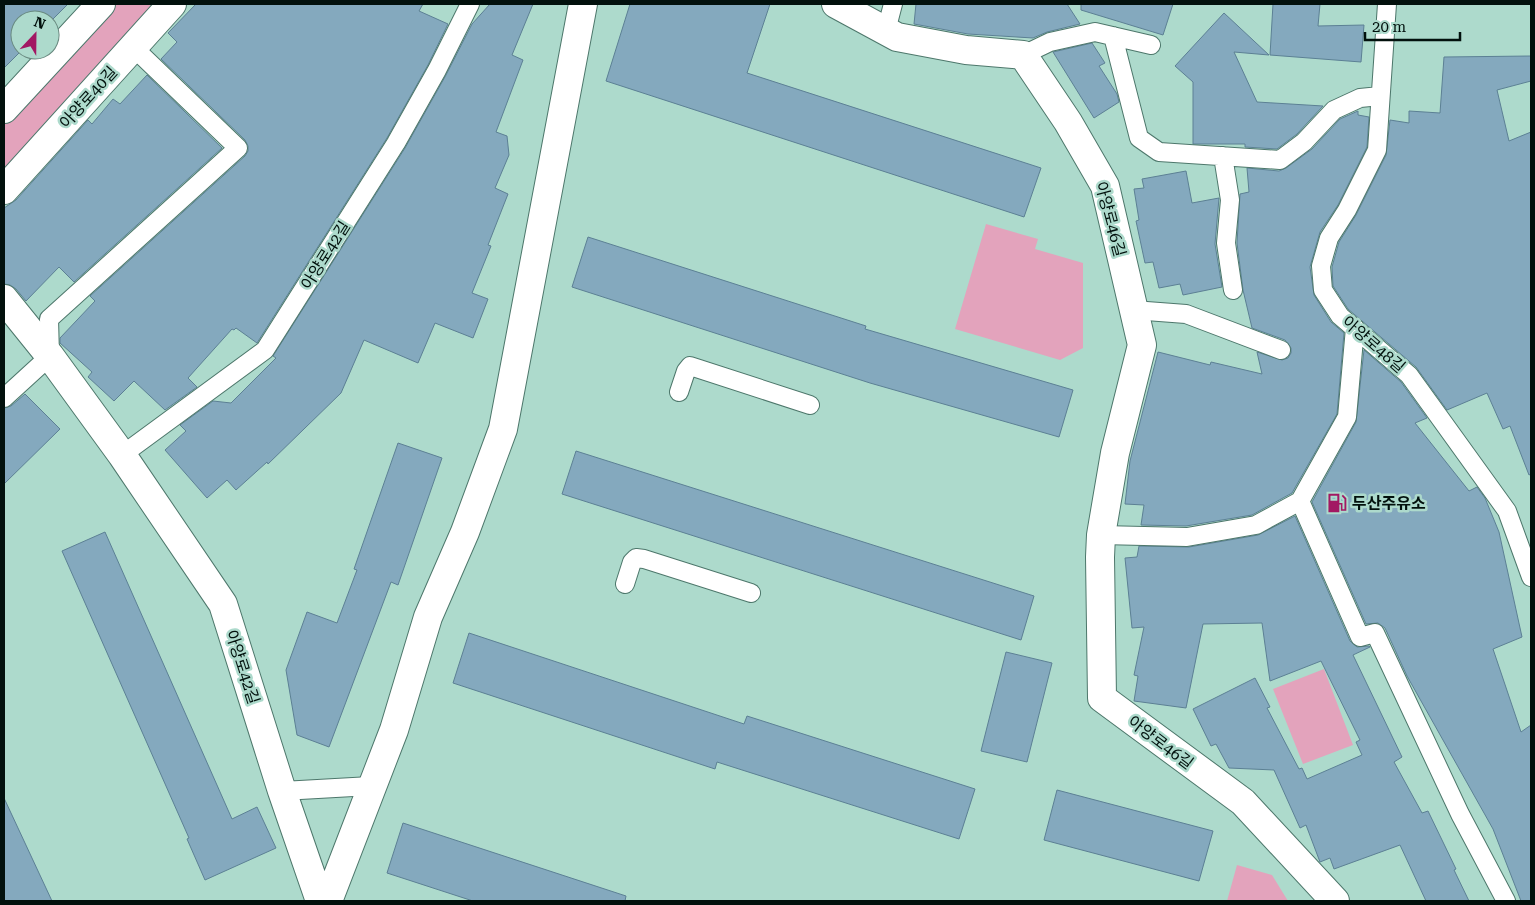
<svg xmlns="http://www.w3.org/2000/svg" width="1535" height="905" font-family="'Roboto Serif','Noto Sans KR',serif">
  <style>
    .green { fill: #e3a3bc }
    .building { fill: #84a9be; stroke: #5c8094 }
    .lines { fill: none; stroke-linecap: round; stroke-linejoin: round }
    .service-casing { stroke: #4d776b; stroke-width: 20 }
    .minor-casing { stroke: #4d776b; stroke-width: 30 }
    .service { stroke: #fff; stroke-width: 18 }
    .minor { stroke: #fff; stroke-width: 28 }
    .labels { text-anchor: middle; stroke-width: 5; stroke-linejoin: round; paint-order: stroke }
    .street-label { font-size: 16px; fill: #02110d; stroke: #addacc }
    .poi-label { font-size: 16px; font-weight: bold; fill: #02110d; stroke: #addacc; text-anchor: start }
  </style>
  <rect width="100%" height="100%" fill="#addacc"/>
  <path class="green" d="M 108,4 L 165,4 L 4,179 L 4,122 Z
    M 986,224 L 1038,239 L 1035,249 L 1083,263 L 1083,348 L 1060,360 L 955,329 Z
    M 1324,669 L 1353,745 L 1303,764 L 1273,689 Z
    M 1237,865 L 1272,875 L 1288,901 L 1227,901 Z"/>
  <path class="building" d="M 4,4 L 68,4 L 50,22 L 50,20 L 20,20 L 20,50 L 22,50 L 4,68 Z
    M 196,4 L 423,4 L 419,11 L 448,24 L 428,65 L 387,138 L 257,343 L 236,328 L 234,330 L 232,329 L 188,378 L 197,387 L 165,410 L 134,381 L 114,401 L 88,377 L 92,372 L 60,343 L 60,338 L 95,301 L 90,296 L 245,156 L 248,151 L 248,146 L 245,140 L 161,59 L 177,42 L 168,33 Z
    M 490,4 L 533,4 L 512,55 L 523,60 L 496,132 L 507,136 L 509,155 L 495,188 L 508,194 L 488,245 L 491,246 L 472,293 L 488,299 L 473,338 L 435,323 L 418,363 L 364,340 L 341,393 L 268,464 L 267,462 L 236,490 L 227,480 L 207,498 L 165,450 L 186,431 L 180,425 L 213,401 L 231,403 L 276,358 L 273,356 L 405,148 L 446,75 L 472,24 Z
    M 630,4 L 770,4 L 747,73 L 1041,168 L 1024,217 L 606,81 Z
    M 916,4 L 1067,4 L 1080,24 L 1047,32 L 1033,38 L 968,34 L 914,24 Z
    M 1081,4 L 1173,4 L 1163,35 L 1081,10 Z
    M 1273,4 L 1320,4 L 1318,26 L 1364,25 L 1361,62 L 1270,55 Z
    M 1224,13 L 1269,55 L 1234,52 L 1257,102 L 1323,106 L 1297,134 L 1277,149 L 1245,147 L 1245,144 L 1193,144 L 1193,82 L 1175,66 Z
    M 1092,43 L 1105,63 L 1099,66 L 1117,94 L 1119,102 L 1094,118 L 1053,52 Z
    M 1531,56 L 1531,81 L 1497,90 L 1509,141 L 1531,132 L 1531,474 L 1529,475 L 1510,426 L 1503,429 L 1487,393 L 1447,410 L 1416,367 L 1348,309 L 1333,286 L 1332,267 L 1339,242 L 1356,215 L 1386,155 L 1390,120 L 1409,123 L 1409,111 L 1440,113 L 1444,57 Z
    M 147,75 L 222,148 L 74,282 L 59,267 L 26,301 L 16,289 L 10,285 L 4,284 L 4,208 L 16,200 L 88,120 L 92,124 L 113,99 L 120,104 Z
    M 1358,111 L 1358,115 L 1369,117 L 1367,147 L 1338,205 L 1320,232 L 1310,267 L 1314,295 L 1331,322 L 1344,333 L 1337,414 L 1292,493 L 1252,515 L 1186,526 L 1141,525 L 1144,505 L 1125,504 L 1130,461 L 1158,352 L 1210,365 L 1211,362 L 1262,374 L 1257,352 L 1282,360 L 1288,358 L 1291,353 L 1291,348 L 1285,340 L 1252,328 L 1243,290 L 1237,243 L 1240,194 L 1249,192 L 1247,168 L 1279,171 L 1286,168 L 1312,149 L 1340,119 Z
    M 1186,171 L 1192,203 L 1219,198 L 1215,244 L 1222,287 L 1183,295 L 1180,284 L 1159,288 L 1153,262 L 1145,263 L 1136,221 L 1139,220 L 1134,189 L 1144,188 L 1142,179 Z
    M 588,237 L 866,326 L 865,329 L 1073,390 L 1059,437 L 870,383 L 572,287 Z
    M 1364,350 L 1401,382 L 1427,418 L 1415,423 L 1469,491 L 1477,487 L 1485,498 L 1499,532 L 1522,637 L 1493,649 L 1521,732 L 1531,725 L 1531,901 L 1521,901 L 1493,829 L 1407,676 L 1385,628 L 1378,623 L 1366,624 L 1312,502 L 1356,422 Z
    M 25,394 L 60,429 L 4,484 L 4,408 L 11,406 Z
    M 398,443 L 442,458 L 398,585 L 391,582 L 329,747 L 297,735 L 286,670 L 307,612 L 337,623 L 357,570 L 354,569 Z
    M 576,451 L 1034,596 L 1021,640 L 562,494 Z
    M 1295,516 L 1350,641 L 1357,647 L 1369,646 L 1370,647 L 1353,655 L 1402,757 L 1394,762 L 1422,813 L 1428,811 L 1456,869 L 1454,870 L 1469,901 L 1426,901 L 1400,845 L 1334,869 L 1330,858 L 1320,862 L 1306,825 L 1300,828 L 1274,770 L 1229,768 L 1216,744 L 1211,746 L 1193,709 L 1255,678 L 1270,707 L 1267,708 L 1299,769 L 1302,768 L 1307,779 L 1362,755 L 1356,742 L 1360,740 L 1321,661 L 1270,681 L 1262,623 L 1203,624 L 1186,708 L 1134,701 L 1138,676 L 1134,675 L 1144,627 L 1132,628 L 1125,558 L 1137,557 L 1139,546 L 1189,547 L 1258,535 Z
    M 105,532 L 232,819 L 257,807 L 276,848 L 205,880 L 187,839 L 189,838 L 62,551 Z
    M 469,633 L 744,724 L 747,716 L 975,789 L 959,839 L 717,762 L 715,769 L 453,683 Z
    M 1006,652 L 1052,663 L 1027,762 L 981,751 Z
    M 1057,790 L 1213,831 L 1199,881 L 1044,840 Z
    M 4,798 L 52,901 L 4,901 Z
    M 403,823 L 626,896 L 625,901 L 473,901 L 387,873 Z"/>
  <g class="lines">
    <defs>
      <path id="service" d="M 1387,4 L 1377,150 L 1347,210 L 1329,238 L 1321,266 L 1323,290 L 1340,316 L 1409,375 L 1507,511 L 1531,577
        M 886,31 L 893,4
        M 1113,36 L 1139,138 L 1159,152 L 1280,160 L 1304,142 L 1334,110 L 1360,98 L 1380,96
        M 1023,55 L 1050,42 L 1095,32 L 1151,45
        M 1223,156 L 1230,200 L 1226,243 L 1233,290
        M 1133,310 L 1186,314 L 1281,350
        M 679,392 L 686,371 L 690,366 L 810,405
        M 4,398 L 50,356 L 49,319 L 238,148 L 133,47
        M 122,455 L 265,350 L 396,143 L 437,70 L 470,4
        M 1300,501 L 1360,637 L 1375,633 L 1460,814 L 1506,901
        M 1101,535 L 1187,537 L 1256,525 L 1300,501 L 1347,417 L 1355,328
        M 625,584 L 632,562 L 636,558 L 644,559 L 751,593
        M 282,791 L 371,786"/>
      <path id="minor" d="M 836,4 L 897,37 L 966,50 L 1023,55 L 1068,122 L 1105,186 L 1142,345 L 1115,453 L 1101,535 L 1100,557 L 1102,698 L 1243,802 L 1335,901
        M 4,109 L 101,4
        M 4,190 L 172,4
        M 4,299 L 50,356 L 122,455 L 223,604 L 282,791 L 320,901
        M 328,901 L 394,730 L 428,617 L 465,532 L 503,429 L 583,4"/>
    </defs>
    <use href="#service" class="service-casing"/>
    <use href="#minor" class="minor-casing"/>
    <use href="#service" class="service"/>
    <use href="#minor" class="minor"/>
  </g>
  <defs>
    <symbol id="fuel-bare" viewBox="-9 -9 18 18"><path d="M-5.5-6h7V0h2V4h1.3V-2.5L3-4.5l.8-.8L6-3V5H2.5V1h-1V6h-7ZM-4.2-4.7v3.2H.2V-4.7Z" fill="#a21863" stroke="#addacc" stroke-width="2.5" paint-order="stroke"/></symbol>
  </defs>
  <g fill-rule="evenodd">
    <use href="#fuel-bare" x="1323" y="489" width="28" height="28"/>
  </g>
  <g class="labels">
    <g class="street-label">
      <text transform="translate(88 97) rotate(-48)" y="6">아양로40길</text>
      <text transform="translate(1111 219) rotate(75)" y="6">아양로46길</text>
      <text transform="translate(325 255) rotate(-58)" y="6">아양로42길</text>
      <text transform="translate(1374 344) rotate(41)" y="6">아양로48길</text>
      <text transform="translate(243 667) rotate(72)" y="6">아양로42길</text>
      <text transform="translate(1161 742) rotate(37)" y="6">아양로46길</text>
    </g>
    <g class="poi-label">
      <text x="1352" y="509">두산주유소</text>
    </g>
  </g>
  <rect width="1535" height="905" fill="none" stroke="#02110d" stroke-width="10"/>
  <g transform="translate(35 35) rotate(22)"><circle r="24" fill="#addacc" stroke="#698a80"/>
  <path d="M0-4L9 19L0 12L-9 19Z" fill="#a21863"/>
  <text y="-8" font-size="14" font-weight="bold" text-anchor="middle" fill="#02110d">N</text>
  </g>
  <path d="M1365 32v8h95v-8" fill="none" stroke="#02110d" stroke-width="2.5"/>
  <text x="1372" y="32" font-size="15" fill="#02110d" stroke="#addacc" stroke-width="4" paint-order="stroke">20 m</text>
</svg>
